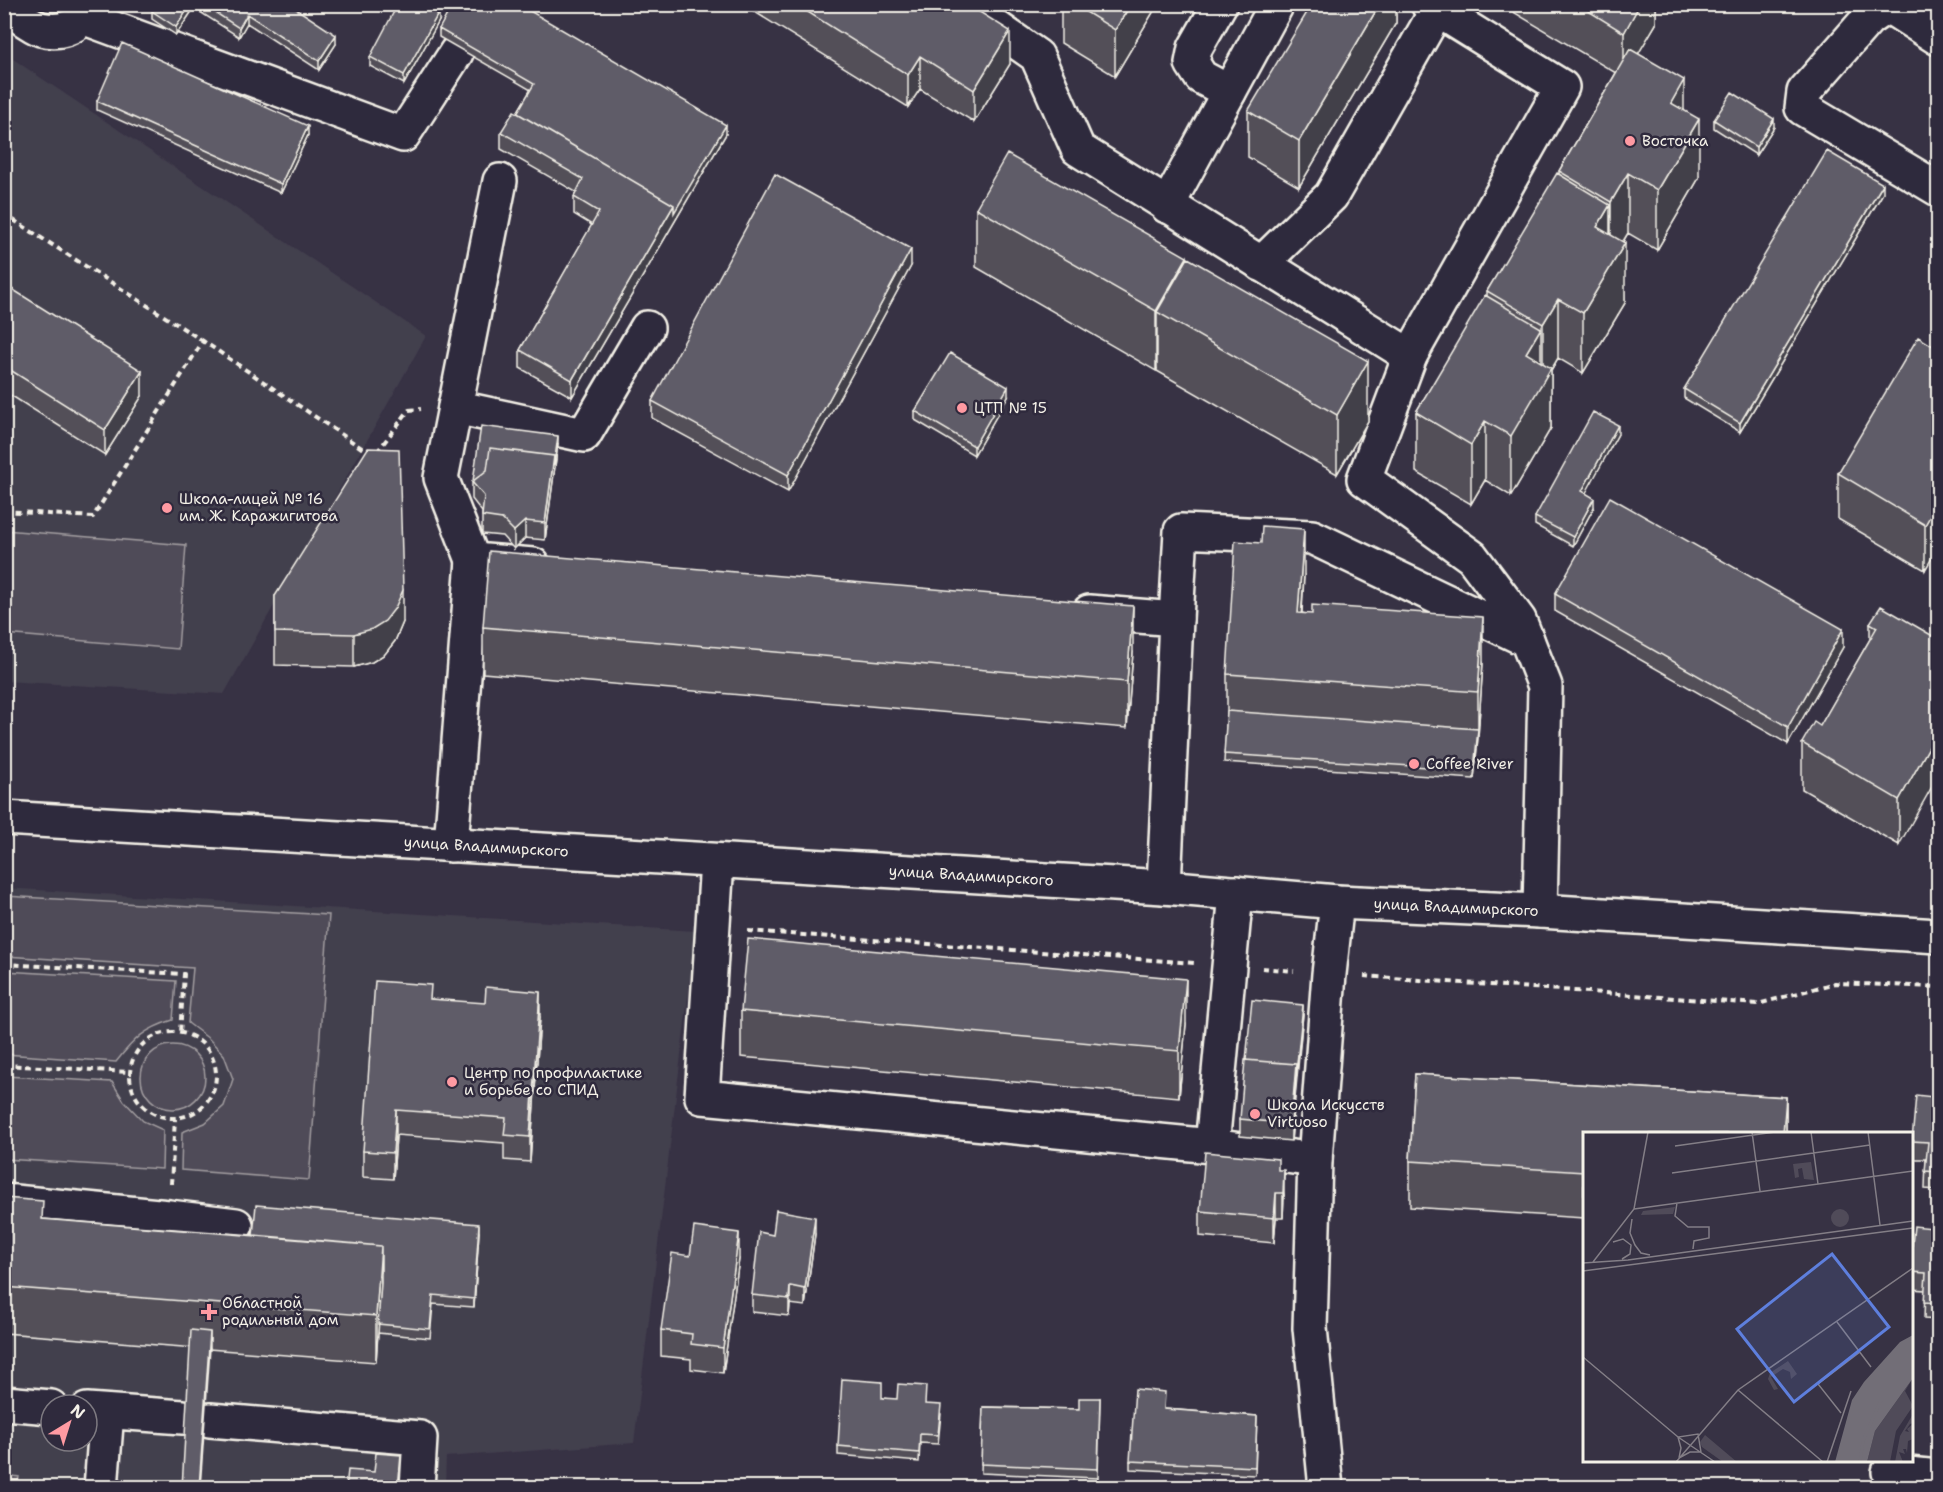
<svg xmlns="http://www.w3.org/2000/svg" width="1943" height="1492" font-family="'Shantell Sans',sans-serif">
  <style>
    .built { fill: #433f4e; fill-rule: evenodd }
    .green { fill: #504b59; stroke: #a29ea0; stroke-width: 1.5 }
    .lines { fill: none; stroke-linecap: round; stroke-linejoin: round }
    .minor-casing { stroke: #f4f1e8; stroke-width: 38 }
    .path { stroke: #f4f1e8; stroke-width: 4; stroke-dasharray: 6 4.5; stroke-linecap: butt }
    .minor { stroke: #2f2a3d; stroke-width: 33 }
    .wall { fill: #524f59; stroke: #f4f1e8; stroke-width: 1.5 }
    .shaded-wall { fill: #424048; stroke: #f4f1e8; stroke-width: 1.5 }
    .building { fill: #5f5c67; stroke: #f4f1e8; stroke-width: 1.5 }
    .poi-dot { fill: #ff9aa2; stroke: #2f2a3d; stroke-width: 2 }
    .labels { text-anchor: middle; stroke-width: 5; stroke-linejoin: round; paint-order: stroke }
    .poi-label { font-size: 15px; fill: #f4f1e8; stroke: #2f2a3d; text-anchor: start }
    .street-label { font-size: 15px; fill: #f4f1e8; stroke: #2f2a3d }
    .inset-river { fill: none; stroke: #726e77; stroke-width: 3 }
    .inset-road { fill: none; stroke: #837e86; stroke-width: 1.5 }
    .view { fill: #5e7fdd; fill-opacity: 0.15; stroke: #5e7fdd; stroke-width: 3 }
    .inset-edge { fill: none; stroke: #f4f1e8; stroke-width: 3 }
  </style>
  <rect width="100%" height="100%" fill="#373244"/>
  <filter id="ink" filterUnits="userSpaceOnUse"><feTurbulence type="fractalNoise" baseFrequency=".0167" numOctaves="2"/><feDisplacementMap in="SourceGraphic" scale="12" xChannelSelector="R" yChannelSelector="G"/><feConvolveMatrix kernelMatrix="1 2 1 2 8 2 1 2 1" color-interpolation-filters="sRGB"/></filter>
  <g filter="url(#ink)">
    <path class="built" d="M 4,53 L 426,336 L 224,694 L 5,681 Z
      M 4,888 L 696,931 L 634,1443 L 446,1457 L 445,1487 L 5,1487 ZM 51,1405 L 87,1405 L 87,1441 L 51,1441 Z"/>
    <path class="green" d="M 4,530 L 186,545 L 178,649 L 5,634 Z
      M 5,896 L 329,915 L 309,1180 L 181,1170 L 182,1132 L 205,1123 L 224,1106 L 233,1079 L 224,1055 L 209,1039 L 188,1023 L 193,968 L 5,956 Z
      M 4,971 L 176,981 L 173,1020 C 144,1029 135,1038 116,1062 L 5,1054 Z
      M141 1077a32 32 0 1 1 64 0a32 32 0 1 1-64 0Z
      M 5,1076 L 112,1082 L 124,1101 L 143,1121 L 163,1130 L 162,1169 L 5,1159 Z
      M 5,1475 L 19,1477 L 17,1487 L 5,1487 Z"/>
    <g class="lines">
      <defs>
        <g id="minor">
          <path d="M 973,4 L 970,9 L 1037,56 L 1078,149 L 1410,356 L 1562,87 L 1428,4"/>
          <path d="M 1220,4 L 1195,48 L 1192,63 L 1201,77 L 1229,92"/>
          <path d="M 1885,4 L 1938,38"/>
          <path d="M 4,6 C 15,12 31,26 41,29 C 65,35 81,24 93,4"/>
          <path d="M 1887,6 L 1868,19 L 1804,92 L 1802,108 L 1938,189"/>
          <path d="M 85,18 L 403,135 L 456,53"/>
          <path d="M 1167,206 L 1277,4"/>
          <path d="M 1261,264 L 1331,196 L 1437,10"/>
          <path d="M 1410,356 L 1364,479 L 1472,557 L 1519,620 L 1527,640"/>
          <path d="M 455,407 L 584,435 L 647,328"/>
          <path d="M 473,560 L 441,478 L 500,181"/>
          <path d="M 1089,612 L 1176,619 L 1164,887"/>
          <path d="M 1176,619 L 1181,531 L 1312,537 L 1527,640 L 1545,686 L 1540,911"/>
          <path id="s1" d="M 4,818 L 1164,887 L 1337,902 L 1540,911 L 1938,936"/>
          <path d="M 451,845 L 473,560 L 533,565"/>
          <path d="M 717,861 L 702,1097 L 1212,1146 L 1236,893"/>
          <path d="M 1212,1146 L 1315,1160"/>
          <path d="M 4,1201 L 169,1217 L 236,1225"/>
          <path d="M 4,1403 L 51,1407"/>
          <path d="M 87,1410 L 183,1417"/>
          <path d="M 210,1420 L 420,1438 L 417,1488"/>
          <path d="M 1889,1472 L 1938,1477"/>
          <path d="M 101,1488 L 107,1412"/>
          <path d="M 1326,1488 L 1310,1328 L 1315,1160 L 1329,974 L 1337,902"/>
        </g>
      </defs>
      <use href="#minor" class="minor-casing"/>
      <path class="path" d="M 4,214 L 203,341
        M 377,452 L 409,410 L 421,409
        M 4,511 L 93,517 L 203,341 L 369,453
        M 748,931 L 1195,963
        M 4,964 L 184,974 L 180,1033
        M 1262,968 L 1294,971
        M 1364,976 L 1758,1004 L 1835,983 L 1938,987
        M130 1075a43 43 0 1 1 86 0a43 43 0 1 1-86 0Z
        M 4,1065 L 130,1072
        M 171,1184 L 175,1119"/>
      <use href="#minor" class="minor"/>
    </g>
    <path class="wall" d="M 156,4 L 289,4 L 336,44 L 319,70 L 247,23 L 239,37 L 194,8 L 176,35 L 152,19 L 152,11 Z
      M 742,4 L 922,4 L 1010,64 L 974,122 L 920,89 L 908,107 Z
      M 1061,4 L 1158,4 L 1115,76 L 1061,43 Z
      M 1396,4 L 1396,23 L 1299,187 L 1248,157 L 1248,111 Z
      M 1500,4 L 1656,4 L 1656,24 L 1638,53 L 1684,110 L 1699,178 L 1657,250 L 1628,233 L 1623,242 L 1625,303 L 1583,373 L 1558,358 L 1551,370 L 1551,428 L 1511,496 L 1485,480 L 1471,504 L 1416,472 L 1416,412 L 1487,296 L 1487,291 L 1559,174 L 1559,171 L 1616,73 Z
      M 439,21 L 404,84 L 370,66 L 370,57 Z
      M 439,29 L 726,134 L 572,397 L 520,368 L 520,350 L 592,225 L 574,214 L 574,197 L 576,192 L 501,149 L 501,132 L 517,113 L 531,90 L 439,37 Z
      M 97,101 L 308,135 L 281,193 L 97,110 Z
      M 1714,120 L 1774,127 L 1756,155 L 1714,128 Z
      M 1883,193 L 1740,432 L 1684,398 L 1684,389 Z
      M 976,208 L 1187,261 L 1368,421 L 1337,474 L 1157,371 L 1157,368 L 1156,371 L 976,267 Z
      M 911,266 L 788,492 L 652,418 L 652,401 Z
      M 4,284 L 142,396 L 105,455 L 4,391 Z
      M 1938,349 L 1925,570 L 1838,519 L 1838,473 Z
      M 1008,396 L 974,455 L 915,420 L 915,411 Z
      M 1618,434 L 1585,493 L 1594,507 L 1573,546 L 1535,525 L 1535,517 Z
      M 558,444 L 545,540 L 525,538 L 514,549 L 502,536 L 482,534 L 482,512 L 472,499 L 472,482 Z
      M 1261,543 L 1304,575 L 1302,613 L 1483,662 L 1478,737 L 1474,779 L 1224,762 L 1227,711 L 1227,674 Z
      M 1555,594 L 1843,647 L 1788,744 L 1555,611 Z
      M 275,596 L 403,622 L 395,641 L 385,654 L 372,662 L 354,667 L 275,665 Z
      M 1870,623 L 1938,639 L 1899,845 L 1802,789 L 1802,743 L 1820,726 L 1870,639 Z
      M 483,627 L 1133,652 L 1127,728 L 483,673 Z
      M 431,999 L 540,1017 L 530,1162 L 504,1160 L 504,1143 L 396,1135 L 393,1179 L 363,1177 L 363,1151 Z
      M 741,1011 L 1186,1024 L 1179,1097 L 741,1057 Z
      M 1303,1014 L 1291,1141 L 1240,1136 L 1240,1119 Z
      M 1938,1066 L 1938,1190 L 1925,1189 L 1926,1159 L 1912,1159 L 1912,1141 L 1933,1097 Z
      M 1415,1074 L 1786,1097 L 1786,1134 L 1584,1134 L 1584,1218 L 1410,1207 L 1410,1161 Z
      M 1278,1170 L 1284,1195 L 1283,1218 L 1276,1218 L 1274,1243 L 1200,1236 L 1200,1211 Z
      M 1938,1197 L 1938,1320 L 1924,1319 L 1925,1290 L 1911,1289 L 1911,1255 L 1932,1228 Z
      M 4,1198 L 43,1219 L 253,1235 L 479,1232 L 474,1307 L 433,1304 L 430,1338 L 378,1333 L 378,1330 L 376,1362 L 4,1333 Z
      M 815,1234 L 805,1306 L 790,1304 L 789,1316 L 752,1312 L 752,1295 L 773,1235 Z
      M 690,1256 L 739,1259 L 723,1373 L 691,1369 L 691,1359 L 661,1356 L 661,1330 Z
      M 882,1398 L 925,1404 L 941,1414 L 938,1444 L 920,1443 L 919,1462 L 838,1455 L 838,1446 Z
      M 1100,1398 L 1098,1478 L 981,1473 L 983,1407 L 1079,1409 Z
      M 1165,1409 L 1257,1416 L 1255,1475 L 1130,1469 L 1130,1461 Z"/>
    <path class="shaded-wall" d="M 191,4 L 194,4 L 194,8 L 176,35 L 176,27 Z
      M 1131,4 L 1158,4 L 1115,76 L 1115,30 Z
      M 1380,4 L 1396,4 L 1396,23 L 1299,187 L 1299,141 Z
      M 1640,4 L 1656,4 L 1656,24 L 1624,78 L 1624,33 Z
      M 439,12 L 439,21 L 404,84 L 404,75 Z
      M 247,14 L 247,23 L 239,37 L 239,28 Z
      M 1010,31 L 1010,64 L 974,122 L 974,90 Z
      M 336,35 L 336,44 L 319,70 L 319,61 Z
      M 920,56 L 920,89 L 908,107 L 908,75 Z
      M 1684,80 L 1684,139 L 1671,103 Z
      M 1699,119 L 1699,178 L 1657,250 L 1657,190 Z
      M 1774,119 L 1774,127 L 1756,155 L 1756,147 Z
      M 726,125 L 726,134 L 572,397 L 572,380 L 674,205 Z
      M 308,126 L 308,135 L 281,193 L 281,184 Z
      M 1628,173 L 1628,233 L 1611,261 L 1611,202 Z
      M 1883,184 L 1883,193 L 1740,432 L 1740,423 Z
      M 1610,205 L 1610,264 L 1597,227 Z
      M 1625,243 L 1625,303 L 1583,373 L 1583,313 Z
      M 911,249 L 911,266 L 788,492 L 788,475 Z
      M 1187,257 L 1187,317 L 1157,312 L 1157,368 L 1156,371 L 1156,311 Z
      M 1558,299 L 1558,358 L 1551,370 L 1551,428 L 1511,496 L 1511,436 L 1526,353 L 1541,328 L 1541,385 L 1543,382 L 1543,324 Z
      M 1368,361 L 1368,421 L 1337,474 L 1337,415 Z
      M 142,371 L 142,396 L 105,455 L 105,430 Z
      M 1008,387 L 1008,396 L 974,455 L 974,446 Z
      M 1485,421 L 1485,480 L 1471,504 L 1471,445 Z
      M 1618,425 L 1618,434 L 1582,500 L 1582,491 Z
      M 558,436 L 558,444 L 545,540 L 545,523 L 554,456 Z
      M 1594,498 L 1594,507 L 1573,546 L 1573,537 Z
      M 1938,502 L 1938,548 L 1925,570 L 1925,525 Z
      M 525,521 L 525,538 L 514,549 L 514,531 Z
      M 1304,529 L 1304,575 L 1298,659 L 1298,613 Z
      M 403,590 L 403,622 L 395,641 L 385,654 L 372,662 L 354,667 L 354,634 Z
      M 1133,606 L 1133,652 L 1127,728 L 1127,682 Z
      M 1483,617 L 1483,662 L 1478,737 L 1474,779 L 1478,729 L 1478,692 Z
      M 1843,629 L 1843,647 L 1788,744 L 1788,727 Z
      M 1938,731 L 1938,776 L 1899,845 L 1899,800 Z
      M 1186,979 L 1186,1024 L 1179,1097 L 1179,1051 Z
      M 540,992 L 540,1017 L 530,1162 L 530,1137 Z
      M 1303,1005 L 1303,1014 L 1296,1081 L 1296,1073 Z
      M 1296,1064 L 1296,1081 L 1291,1141 L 1291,1124 Z
      M 1786,1097 L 1786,1134 L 1783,1134 Z
      M 396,1110 L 396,1135 L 393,1179 L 393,1153 Z
      M 1284,1170 L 1284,1195 L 1283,1218 L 1283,1193 Z
      M 1276,1193 L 1276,1218 L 1274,1243 L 1274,1218 Z
      M 815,1217 L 815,1234 L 805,1306 L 805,1289 Z
      M 479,1224 L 479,1232 L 474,1307 L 474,1299 Z
      M 739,1233 L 739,1259 L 723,1373 L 723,1348 Z
      M 381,1246 L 381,1291 L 376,1362 L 376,1316 Z
      M 790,1286 L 790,1304 L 789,1316 L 789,1299 Z
      M 210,1332 L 210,1349 L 200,1488 L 199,1488 Z"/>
    <path class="building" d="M 156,4 L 191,4 L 176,27 L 152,11 Z
      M 202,4 L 289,4 L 336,35 L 319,61 L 247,14 L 239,28 Z
      M 398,4 L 424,4 L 439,12 L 404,75 L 370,57 Z
      M 453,4 L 518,4 L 726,125 L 674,213 L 674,205 L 517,113 L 534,84 L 439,29 Z
      M 795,4 L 922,4 L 936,13 L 941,4 L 967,4 L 1010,31 L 974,90 L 920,56 L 908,75 Z
      M 1073,4 L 1131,4 L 1115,30 Z
      M 1312,4 L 1380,4 L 1299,141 L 1248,111 Z
      M 1577,4 L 1640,4 L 1624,33 Z
      M 122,43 L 308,126 L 281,184 L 97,101 Z
      M 1630,49 L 1684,80 L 1671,103 L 1699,119 L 1657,190 L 1628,173 L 1611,202 L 1559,171 Z
      M 1732,92 L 1774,119 L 1756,147 L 1714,120 Z
      M 514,111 L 674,205 L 572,380 L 520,350 L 599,212 L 574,197 L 583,179 L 501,132 Z
      M 1827,151 L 1883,184 L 1740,423 L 1684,389 Z
      M 1007,154 L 1187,257 L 1156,311 L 976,208 Z
      M 1557,173 L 1610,205 L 1597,227 L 1625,243 L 1583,313 L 1558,299 L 1543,324 L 1487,291 Z
      M 775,174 L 911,249 L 788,475 L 652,401 Z
      M 1188,258 L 1368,361 L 1337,415 L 1157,312 Z
      M 4,284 L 142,371 L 105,430 L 4,366 Z
      M 1485,295 L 1541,328 L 1526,353 L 1551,368 L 1511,436 L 1485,421 L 1471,445 L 1416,412 Z
      M 1918,337 L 1938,349 L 1938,502 L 1925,525 L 1838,473 Z
      M 950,353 L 1008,387 L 974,446 L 915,411 Z
      M 1593,412 L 1618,425 L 1582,491 L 1594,498 L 1573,537 L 1535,517 Z
      M 481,426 L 558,436 L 554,465 L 554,456 L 490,448 L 487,470 L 473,481 Z
      M 368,448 L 399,449 L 403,590 L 395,608 L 385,621 L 372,629 L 354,634 L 275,632 L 275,596 Z
      M 490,448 L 554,456 L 545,523 L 525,521 L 514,531 L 502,519 L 482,516 L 484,496 L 472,482 L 487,470 Z
      M 1610,497 L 1843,629 L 1788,727 L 1555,594 Z
      M 1262,526 L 1304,529 L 1298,613 L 1312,614 L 1312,605 L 1483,617 L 1478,692 L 1227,674 L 1235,541 L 1261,543 Z
      M 489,551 L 1133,606 L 1127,682 L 483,627 Z
      M 1881,606 L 1938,639 L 1938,731 L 1899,800 L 1802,743 L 1814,722 L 1820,726 L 1877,627 L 1870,623 Z
      M 1227,711 L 1478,729 L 1474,770 L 1224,754 Z
      M 748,939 L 1186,979 L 1179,1051 L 741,1011 Z
      M 375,981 L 431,985 L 430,999 L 485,1003 L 486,987 L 540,992 L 530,1137 L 504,1135 L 506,1118 L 396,1110 L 393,1153 L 363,1151 Z
      M 1252,1000 L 1303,1005 L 1296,1073 L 1296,1064 L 1246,1060 Z
      M 1245,1060 L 1296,1064 L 1291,1124 L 1240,1119 Z
      M 1936,1066 L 1938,1066 L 1938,1172 L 1925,1171 L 1928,1142 L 1912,1141 L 1916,1095 L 1933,1097 Z
      M 1415,1074 L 1786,1097 L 1783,1134 L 1584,1134 L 1584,1172 L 1410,1161 Z
      M 1205,1152 L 1278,1159 L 1278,1170 L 1284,1170 L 1283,1193 L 1276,1193 L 1274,1218 L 1200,1211 Z
      M 1934,1197 L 1938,1197 L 1938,1303 L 1924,1302 L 1926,1273 L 1911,1272 L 1911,1255 L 1914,1226 L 1932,1228 Z
      M 4,1198 L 43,1201 L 42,1219 L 381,1246 L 376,1316 L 4,1287 Z
      M 256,1205 L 479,1224 L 474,1299 L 433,1295 L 430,1329 L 378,1324 L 381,1283 L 381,1246 L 253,1235 Z
      M 776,1210 L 815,1217 L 805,1289 L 790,1286 L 789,1299 L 752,1295 L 759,1232 L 773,1235 Z
      M 694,1227 L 739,1233 L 723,1348 L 691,1344 L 692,1334 L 661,1330 L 672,1253 L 690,1256 Z
      M 191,1330 L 210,1332 L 199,1488 L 182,1488 Z
      M 842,1379 L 882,1382 L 882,1398 L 897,1399 L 898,1384 L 926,1386 L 925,1404 L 941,1405 L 938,1435 L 920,1434 L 919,1453 L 838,1446 Z
      M 1135,1389 L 1165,1392 L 1164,1409 L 1257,1416 L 1255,1467 L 1130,1461 Z
      M 1079,1398 L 1100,1398 L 1098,1469 L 981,1464 L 983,1407 L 1079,1409 Z
      M 376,1453 L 401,1455 L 398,1488 L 346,1488 L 348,1470 L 374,1472 Z"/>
  </g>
  <g class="poi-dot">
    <circle cx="1630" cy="141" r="6"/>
    <circle cx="962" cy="408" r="6"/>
    <circle cx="167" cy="508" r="6"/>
    <circle cx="1414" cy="764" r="6"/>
    <circle cx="452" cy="1082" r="6"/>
    <circle cx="1255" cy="1114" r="6"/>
    <path d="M206 1303h6v6h6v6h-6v6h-6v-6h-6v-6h6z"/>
  </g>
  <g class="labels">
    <g class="poi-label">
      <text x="1642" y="146">Восточка</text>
      <text x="974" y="413">ЦТП № 15</text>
      <text x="179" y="504">Школа-лицей № 16<tspan x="179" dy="17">им. Ж. Каражигитова</tspan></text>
      <text x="1426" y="769">Coffee River</text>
      <text x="464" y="1078">Центр по профилактике<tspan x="464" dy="17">и борьбе со СПИД</tspan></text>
      <text x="1267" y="1110">Школа Искусств<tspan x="1267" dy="17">Virtuoso</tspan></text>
      <text x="222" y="1308">Областной<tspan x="222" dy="17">родильный дом</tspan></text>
    </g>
    <g class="street-label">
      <text dy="5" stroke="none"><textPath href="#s1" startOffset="483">улица Владимирского</textPath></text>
      <text dy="5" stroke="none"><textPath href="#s1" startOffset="969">улица Владимирского</textPath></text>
      <text dy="5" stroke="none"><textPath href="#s1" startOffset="1455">улица Владимирского</textPath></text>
    </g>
  </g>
  <g transform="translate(1583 1132)">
    <rect width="330" height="330" fill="#373244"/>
    <path d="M 228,30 L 231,48 L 221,47 L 219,36 L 215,37 L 216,45 L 212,46 L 210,32 ZM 92,75 L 90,82 L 58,83 L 60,79 ZM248 86a9 9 0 1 1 18 0a9 9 0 1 1-18 0ZM 205,229 L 214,242 L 208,247 L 207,240 L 200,237 L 188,245 L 195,257 L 191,258 L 185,247 L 187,241 ZM 330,246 L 322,259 L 330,274 L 313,299 L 307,330 L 284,330 L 292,299 ZM 330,282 L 330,291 L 327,292 L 322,299 L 326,300 L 324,297 L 330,292 L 330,307 L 325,309 L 324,321 L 323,317 L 320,317 L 322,322 L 316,320 L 320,330 L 312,330 L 317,304 ZM 122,303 L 154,330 L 140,330 L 119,315 L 117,310 Z" fill="#504b59"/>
    <path d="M 330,203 L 330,246 L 292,299 L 284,330 L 252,330 L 269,268 L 281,250 L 317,210 Z" fill="#726e77"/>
    <path class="inset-river" d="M 277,330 L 280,309 L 297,270 L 330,236"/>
    <path class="inset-road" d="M 169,0 L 177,59M 228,0 L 235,52M 285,0 L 297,93M 92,14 L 192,0M 89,41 L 287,13M 94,71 L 92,84 L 105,95 L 126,95 L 126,106 L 111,109 L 110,117M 51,77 L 330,39M 49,87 L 47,101 L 52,113 L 58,121 L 67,123M 30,110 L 40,107 L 48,113 L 47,122 L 39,127M 10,130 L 51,77 L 65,0M 0,131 L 45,128 L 330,89M 0,139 L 330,96M 254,190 L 288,235M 0,225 L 95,305 L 132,330M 155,258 L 240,330M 258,281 L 235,252 L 277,220M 96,326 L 98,316 L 95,305 L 115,302 L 118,320M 96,326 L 107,320 L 117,320M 93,330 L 155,258 L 330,136M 244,330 L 268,259"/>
    <path class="view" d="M 249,122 L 306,195 L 211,270 L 154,197 Z"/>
    <rect width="330" height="330" class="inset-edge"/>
  </g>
  <rect width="1943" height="1492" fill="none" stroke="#2f2a3d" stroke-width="24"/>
  <rect x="12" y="12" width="1919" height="1468" fill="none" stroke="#f4f1e8" stroke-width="2" filter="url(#ink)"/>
  <g transform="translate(69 1423) rotate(38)"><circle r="28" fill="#2f2a3d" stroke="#7e7a81" stroke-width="1.5"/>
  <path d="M0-4.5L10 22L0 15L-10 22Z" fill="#ff9aa2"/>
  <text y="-9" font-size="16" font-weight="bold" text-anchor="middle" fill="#f4f1e8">N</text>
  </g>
</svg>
